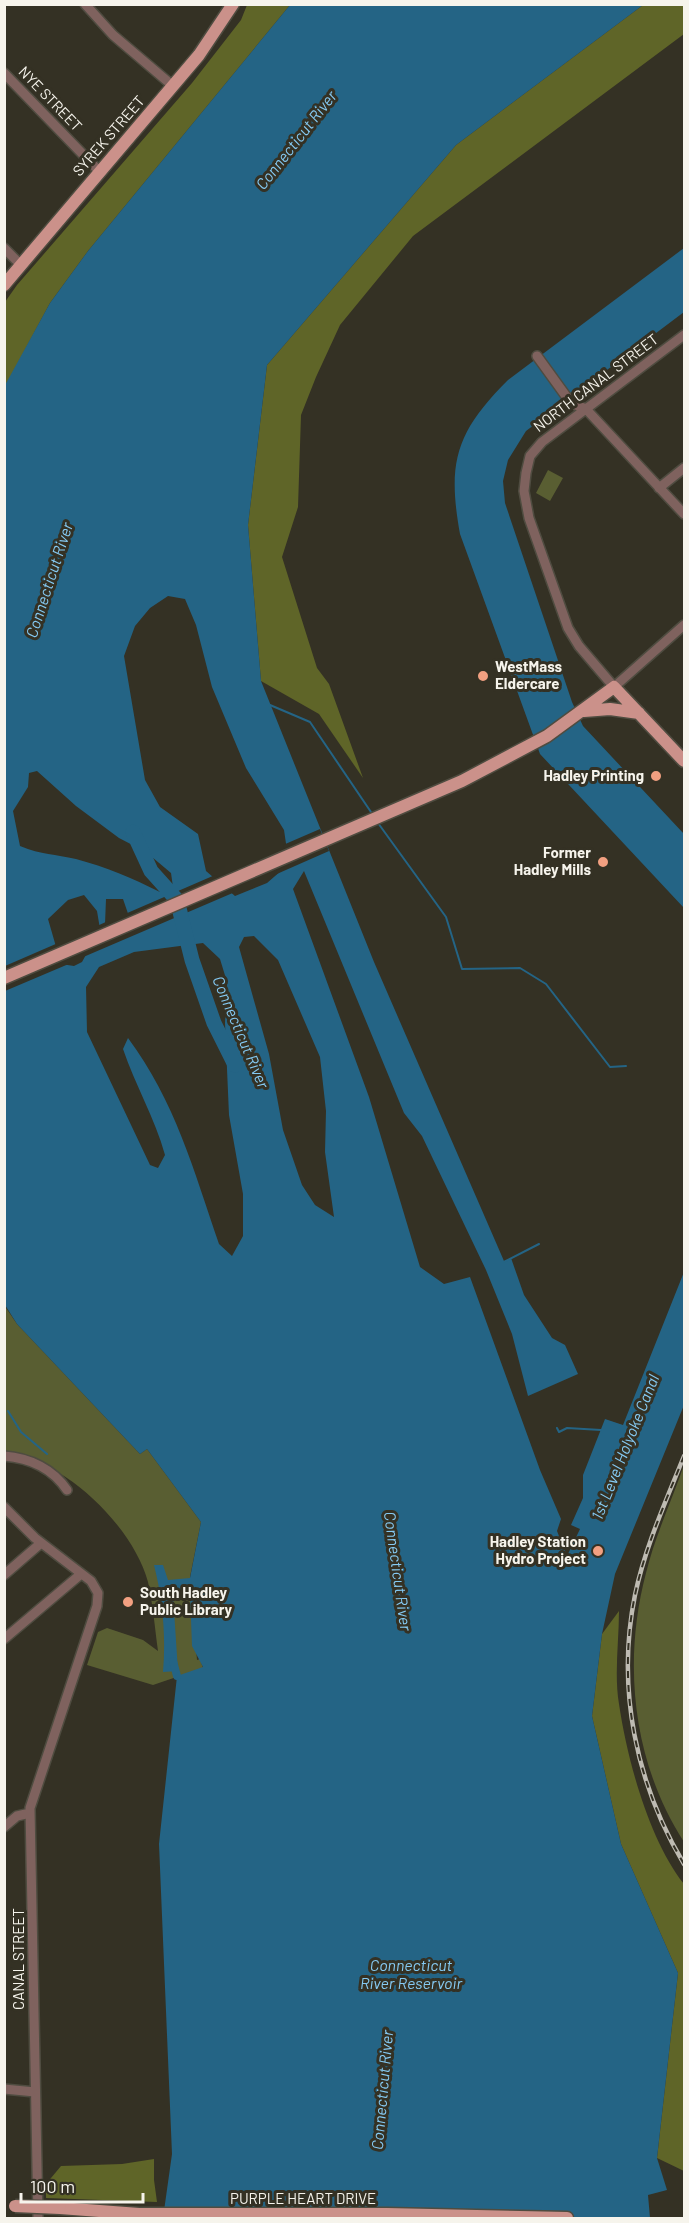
<svg xmlns="http://www.w3.org/2000/svg" width="689" height="2223" font-family="Barlow,sans-serif">
  <style>
    .green { fill: #595e32 }
    .forest { fill: #5f6528 }
    .water { fill: #246485; fill-rule: evenodd }
    .pier { fill: #343124 }
    .lines { fill: none; stroke-linecap: round; stroke-linejoin: round }
    .stream { stroke: #246485; stroke-width: 2 }
    .canal { stroke: #246485; stroke-width: 8 }
    .river { stroke: #246485; stroke-width: 15 }
    .minor-casing { stroke: #4f4c40; stroke-width: 12 }
    .major-casing { stroke: #4f4c40; stroke-width: 15 }
    .minor { stroke: #7f625e; stroke-width: 9 }
    .major { stroke: #cb918a; stroke-width: 12 }
    .rail-casing { stroke: #bebbb2; stroke-width: 4.5 }
    .rail { stroke: #343124; stroke-width: 2; stroke-dasharray: 7; stroke-linecap: butt }
    .major-bridge-casing { stroke: #4f4c40; stroke-width: 15; stroke-linecap: butt }
    .major-bridge { stroke: #cb918a; stroke-width: 12 }
    .poi-dot { fill: #f2a081; stroke: #343124; stroke-width: 2 }
    .labels { text-anchor: middle; stroke-width: 6; stroke-linejoin: round; paint-order: stroke }
    .street-label { font-size: 15px; fill: #f6f4ec; stroke: #343124 }
    .poi-label { font-size: 15px; font-weight: bold; fill: #f6f4ec; stroke: #343124; text-anchor: end }
    .water-label { font-size: 16px; font-style: italic; fill: #85caf3; stroke: #343124 }
  </style>
  <rect width="100%" height="100%" fill="#343124"/>
  <path class="green" d="M 548,470 L 563,478 L 550,501 L 536,493 Z
    M 4,1305 L 17,1324 L 140,1454 L 147,1449 L 201,1522 L 190,1577 L 197,1660 L 200,1659 L 203,1668 L 153,1685 L 87,1665 L 98,1632 L 107,1628 L 143,1640 L 158,1651 C 155,1629 153,1605 148,1582 C 133,1526 63,1458 5,1453 Z
    M 684,1465 L 684,1842 C 633,1763 622,1664 646,1573 C 655,1536 672,1500 684,1465 Z"/>
  <path class="forest" d="M 247,5 L 290,5 L 88,251 L 50,303 L 5,387 L 5,302 L 17,285 L 192,83 L 241,20 Z
    M 643,5 L 684,5 L 684,34 L 413,236 L 340,325 L 316,377 L 301,415 L 298,507 L 282,557 L 317,668 L 329,684 L 363,778 L 319,714 L 261,681 L 248,525 L 267,365 L 456,145 Z
    M 619,1611 C 619,1641 614,1674 619,1704 C 627,1759 649,1840 684,1884 L 684,2171 L 657,2158 L 678,1973 L 621,1844 L 592,1716 L 602,1634 Z
    M 154,2159 L 154,2180 L 157,2202 L 46,2198 L 46,2184 L 61,2166 L 122,2164 Z"/>
  <path class="water" d="M 290,5 L 643,5 L 456,145 L 267,365 L 248,525 L 261,681 L 374,962 L 504,1261 L 511,1258 L 524,1295 L 552,1338 L 565,1345 L 578,1374 L 528,1396 L 512,1334 L 486,1270 L 422,1136 L 404,1113 L 304,871 L 293,889 L 369,1097 L 420,1267 L 444,1284 L 470,1277 L 540,1470 L 561,1519 L 557,1531 L 567,1556 L 580,1529 L 571,1525 L 583,1498 L 583,1475 L 605,1419 L 623,1425 L 684,1272 L 684,1405 L 615,1574 L 602,1634 L 592,1716 L 621,1844 L 678,1973 L 657,2158 L 667,2190 L 648,2195 L 650,2218 L 163,2218 L 172,2154 L 159,1844 L 177,1676 L 203,1667 L 192,1646 L 190,1593 L 173,1595 L 178,1671 L 163,1672 C 166,1637 163,1600 154,1565 L 163,1565 L 168,1580 L 190,1578 L 201,1522 L 147,1449 L 140,1454 L 17,1324 L 5,1305 L 4,387 L 50,303 L 88,251 ZM 168,596 L 185,599 L 196,625 L 212,687 L 246,768 L 284,830 L 289,864 L 267,883 L 235,896 L 206,871 L 198,834 L 160,807 L 145,780 L 124,656 L 135,626 L 150,608 ZM 37,771 L 76,806 L 119,838 L 146,852 L 171,873 L 173,887 L 160,892 C 132,878 106,867 76,859 C 55,854 42,855 20,846 L 13,811 L 28,787 L 29,773 ZM 84,895 L 97,911 L 100,929 L 82,962 L 74,966 L 61,964 L 48,919 L 68,900 ZM 106,899 L 123,899 L 134,931 L 116,939 L 105,924 ZM 254,936 L 278,960 L 320,1057 L 326,1111 L 325,1152 L 334,1217 L 315,1205 L 302,1185 L 283,1130 L 269,1054 L 239,947 L 244,937 ZM 203,943 L 220,959 L 227,982 L 225,1023 L 229,1115 L 243,1194 L 243,1236 L 232,1256 L 219,1244 C 194,1171 175,1101 128,1038 L 123,1049 C 135,1085 155,1118 165,1155 L 158,1168 L 150,1165 L 87,1032 L 86,987 L 99,967 L 134,952 Z
    M 684,248 L 684,312 L 526,431 L 508,460 L 503,481 L 505,503 L 572,702 L 583,726 L 684,834 L 684,908 L 540,754 L 460,534 C 447,462 456,432 508,380 Z"/>
  <path class="pier" d="M 320,829 L 329,851 L 270,877 L 286,863 L 283,845 Z
    M 215,875 L 235,892 L 81,958 L 97,926 L 108,921 L 117,936 L 131,930 L 125,914 Z
    M 58,943 L 63,961 L 71,963 L 5,991 L 5,966 Z"/>
  <g class="lines">
    <path class="stream" d="M 270,705 L 310,722 L 373,815
      M 378,823 L 446,917 L 462,969 L 520,968 L 546,984 L 610,1067 L 626,1066
      M 504,1262 L 539,1244
      M 8,1411 L 21,1432 L 47,1454
      M 557,1428 L 559,1432 L 567,1428 L 601,1430"/>
    <path class="canal" d="M 173,1661 L 177,1676"/>
    <path class="river" d="M 133,832 L 151,871 L 177,900 L 192,960 L 214,1023 L 235,1065"/>
    <defs>
      <path id="minor" d="M 85,4 L 113,35 L 173,86
        M 4,73 L 99,171
        M 4,248 L 21,265
        M 684,335 L 542,442 L 530,456 L 526,473 L 524,491 L 529,518 L 568,628 L 579,646 L 614,687 L 684,625
        M 537,356 L 571,403 L 586,409 L 684,514
        M 659,488 L 684,468
        M 4,1456 C 30,1458 53,1469 67,1490
        M 4,1507 L 35,1538 L 91,1581 L 98,1593 L 97,1606 L 30,1808 L 38,2218
        M 4,1575 L 41,1543
        M 4,1639 L 81,1574
        M 4,1827 L 17,1816 L 30,1813
        M 4,2089 L 35,2092"/>
      <path id="major" d="M 4,285 L 199,55 L 233,4
        M 584,711 L 610,709 L 639,713
        M 4,978 L 462,781 L 547,736 L 614,687 L 684,761
        M 60,2208 L 139,2214 L 387,2214 L 567,2218"/>
    </defs>
    <use href="#minor" class="minor-casing"/>
    <use href="#major" class="major-casing"/>
    <use href="#minor" class="minor"/>
    <use href="#major" class="major"/>
    <defs>
      <path id="rail" d="M 684,1456 C 666,1501 645,1547 635,1595 C 616,1688 636,1784 684,1864"/>
    </defs>
    <use href="#rail" class="rail-casing"/>
    <use href="#rail" class="rail"/>
    <defs>
      <path id="major-bridge" d="M 15,2206 L 60,2208"/>
    </defs>
    <use href="#major-bridge" class="major-bridge-casing"/>
    <use href="#major-bridge" class="major-bridge"/>
  </g>
  <g class="poi-dot">
    <circle cx="483" cy="676" r="6"/>
    <circle cx="656" cy="776" r="6"/>
    <circle cx="603" cy="862" r="6"/>
    <circle cx="598" cy="1551" r="6"/>
    <circle cx="128" cy="1602" r="6"/>
  </g>
  <g class="labels">
    <g class="street-label">
      <text transform="translate(50 99) rotate(46)" y="5">NYE STREET</text>
      <text transform="translate(109 136) rotate(-49)" y="5">SYREK STREET</text>
      <text transform="translate(596 383) rotate(-37)" y="5">NORTH CANAL STREET</text>
      <text transform="translate(19 1959) rotate(-90)" y="5">CANAL STREET</text>
      <text x="303" y="2204">PURPLE HEART DRIVE</text>
    </g>
    <g class="poi-label">
      <text x="495" y="672" text-anchor="start">WestMass<tspan x="495" dy="17">Eldercare</tspan></text>
      <text x="644" y="781">Hadley Printing</text>
      <text x="591" y="858">Former<tspan x="591" dy="17">Hadley Mills</tspan></text>
      <text x="586" y="1547">Hadley Station<tspan x="586" dy="17">Hydro Project</tspan></text>
      <text x="140" y="1598" text-anchor="start">South Hadley<tspan x="140" dy="17">Public Library</tspan></text>
    </g>
    <g class="water-label">
      <text transform="translate(296 140) rotate(-52)" y="6">Connecticut River</text>
      <text transform="translate(49 580) rotate(-72)" y="6">Connecticut River</text>
      <text transform="translate(241 1032) rotate(67)" y="6">Connecticut River</text>
      <text transform="translate(625 1447) rotate(-68)" y="6">1st Level Holyoke Canal</text>
      <text transform="translate(398 1571) rotate(82)" y="6">Connecticut River</text>
      <text x="411" y="1971">Connecticut<tspan x="411" dy="18">River Reservoir</tspan></text>
      <text transform="translate(382 2090) rotate(-85)" y="6">Connecticut River</text>
    </g>
  </g>
  <rect width="689" height="2223" fill="none" stroke="#f6f4ec" stroke-width="12"/>
  <path d="M21 2193v9h122v-9" fill="none" stroke="#f6f4ec" stroke-width="3"/>
  <text x="30" y="2193" font-size="18" fill="#f6f4ec" stroke="#343124" stroke-width="4.5" paint-order="stroke">100 m</text>
</svg>
